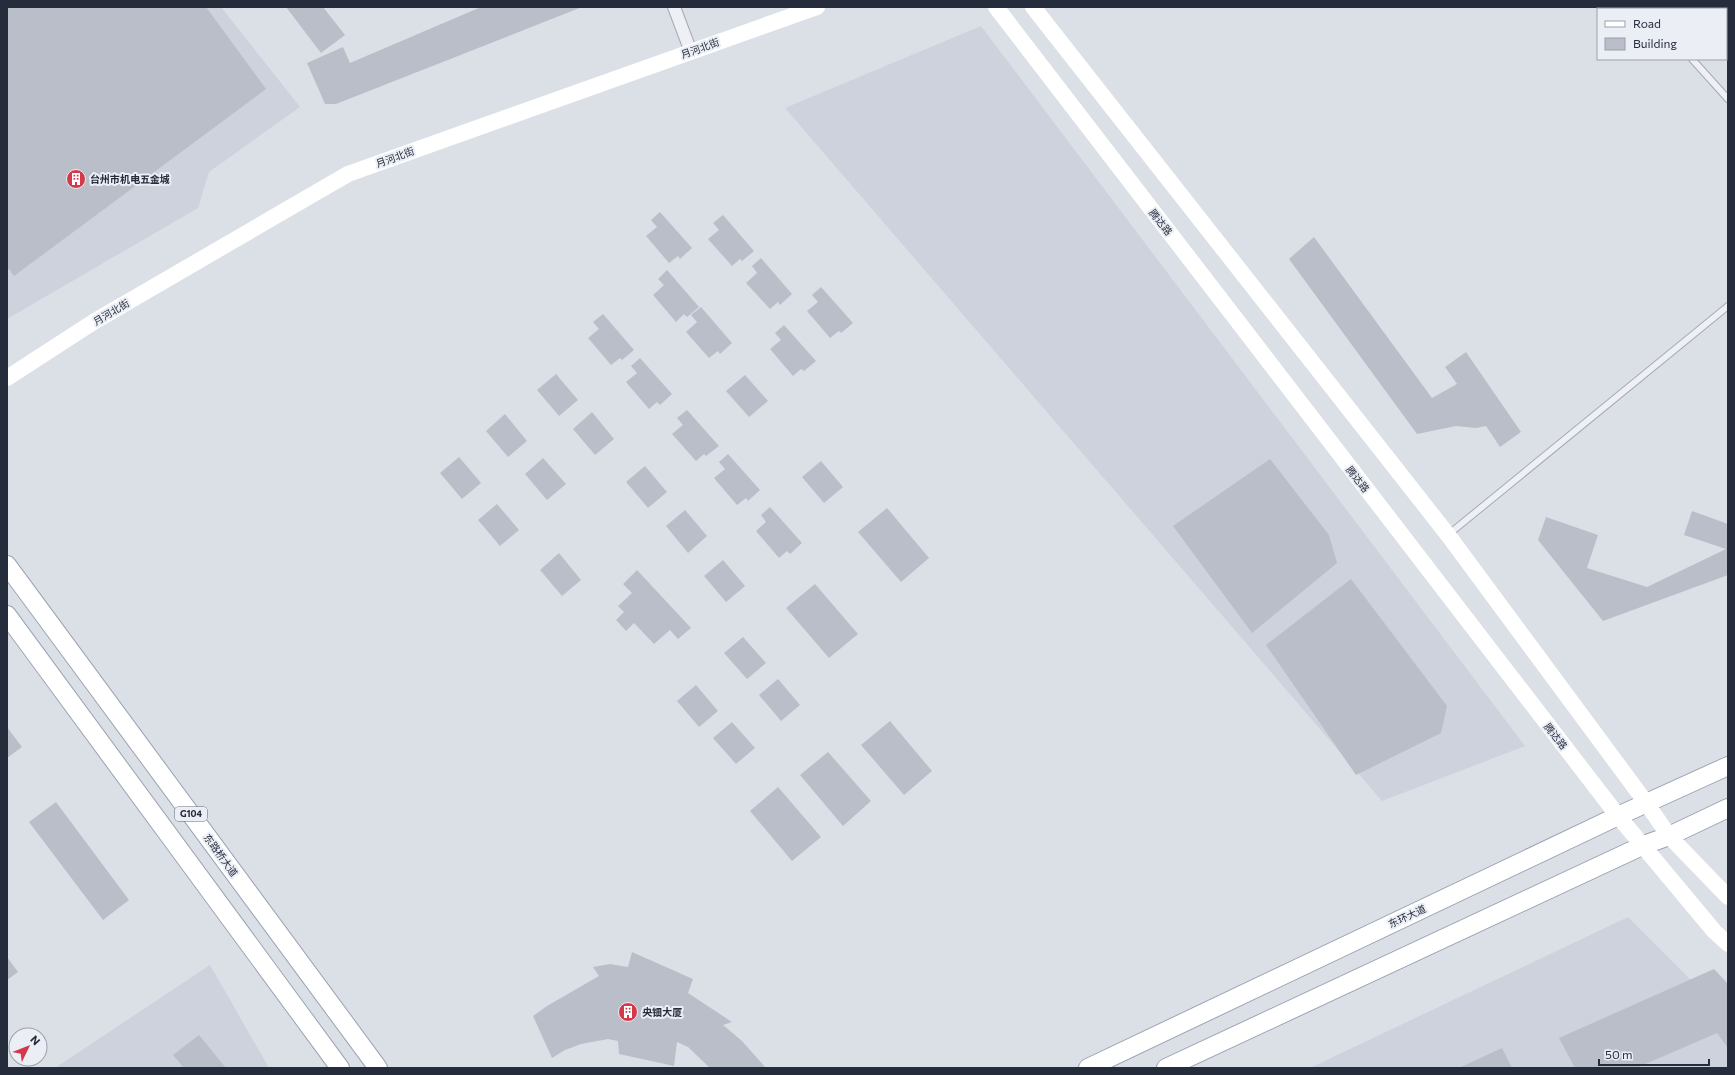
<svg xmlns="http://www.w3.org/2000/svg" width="1735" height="1075" font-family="Commissioner,'Noto Sans SC',sans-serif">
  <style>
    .built { fill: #cdd2dc }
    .building { fill: #b9bec9 }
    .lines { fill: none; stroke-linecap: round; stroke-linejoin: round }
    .lane-casing { stroke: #a4aab4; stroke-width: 8 }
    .street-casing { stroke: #a4aab4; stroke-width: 14 }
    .primary-casing { stroke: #9aa3b3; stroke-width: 20 }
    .lane { stroke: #eef0f5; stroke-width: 6 }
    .street { stroke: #eef0f5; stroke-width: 12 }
    .secondary { stroke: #fff; stroke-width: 16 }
    .primary { stroke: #fff; stroke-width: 18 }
    .labels { text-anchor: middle; stroke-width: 4; stroke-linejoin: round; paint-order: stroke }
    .shield { fill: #ebeef4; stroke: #606774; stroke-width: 1 }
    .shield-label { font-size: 9px; font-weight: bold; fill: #252d3d }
    .street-label { font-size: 10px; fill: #252d3d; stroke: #ebeef4 }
    .poi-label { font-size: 10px; font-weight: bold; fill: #252d3d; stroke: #ebeef4; text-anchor: start }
  </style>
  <rect width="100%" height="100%" fill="#dbe0e7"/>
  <path class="built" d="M 7,7 L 221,7 L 300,107 L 209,172 L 198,208 L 7,319 Z
    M 981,26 L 1525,746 L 1382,801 L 785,108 Z
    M 1628,917 L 1728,1017 L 1728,1068 L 1310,1068 Z
    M 210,965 L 269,1068 L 55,1068 Z"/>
  <path class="building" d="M 7,7 L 206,7 L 266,89 L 14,276 L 9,269 L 7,270 Z
    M 286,7 L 323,7 L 345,35 L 321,53 Z
    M 481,7 L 582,7 L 336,104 L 325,104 L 307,63 L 343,47 L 350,63 Z
    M 660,212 L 692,248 L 680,259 L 678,256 L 669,263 L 646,236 L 657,227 L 651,220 Z
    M 723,215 L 754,251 L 742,261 L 740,259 L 732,266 L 708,239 L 719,230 L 713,223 Z
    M 1314,237 L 1432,398 L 1457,384 L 1445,367 L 1466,352 L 1521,432 L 1500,447 L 1486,426 L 1476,428 L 1456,426 L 1417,434 L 1289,259 Z
    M 761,258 L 792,294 L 780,305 L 778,302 L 770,309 L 746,283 L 757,273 L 752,266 Z
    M 667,270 L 699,307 L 687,317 L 684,314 L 676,322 L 653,295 L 664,285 L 658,279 Z
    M 821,287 L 853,323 L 841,333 L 839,331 L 830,338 L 807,311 L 818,302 L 812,295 Z
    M 701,307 L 732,343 L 720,354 L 718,351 L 709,358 L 686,332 L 697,322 L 691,315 Z
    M 603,314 L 634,350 L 622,360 L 620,358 L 611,365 L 588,338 L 599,329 L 593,322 Z
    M 784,325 L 816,361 L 804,371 L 801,369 L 793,376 L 770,349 L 781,340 L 775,333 Z
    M 640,358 L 672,394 L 660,405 L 657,402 L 649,409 L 626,382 L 637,373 L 631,366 Z
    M 556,374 L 578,400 L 559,416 L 537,390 Z
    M 745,375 L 768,401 L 749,417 L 726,391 Z
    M 687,410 L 719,446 L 706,456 L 704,454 L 696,461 L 672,434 L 683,425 L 677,418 Z
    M 592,412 L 614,439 L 595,455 L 573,429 Z
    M 505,414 L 527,441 L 508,457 L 486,431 Z
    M 728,454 L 760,490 L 748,501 L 746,498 L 737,505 L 714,478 L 725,469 L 719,462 Z
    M 459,457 L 481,483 L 462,499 L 440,473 Z
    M 543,458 L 566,484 L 547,500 L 525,474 Z
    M 1270,459 L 1329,535 L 1337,563 L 1252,633 L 1173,526 Z
    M 821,461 L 843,487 L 824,503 L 802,477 Z
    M 645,466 L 667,492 L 648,508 L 626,482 Z
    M 497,504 L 519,530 L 500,546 L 478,520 Z
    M 770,507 L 802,543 L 790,554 L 787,551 L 779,558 L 756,531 L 766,522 L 761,515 Z
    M 887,508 L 929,558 L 901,582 L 858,532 Z
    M 685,510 L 707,536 L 688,553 L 666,526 Z
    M 1692,511 L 1728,524 L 1728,575 L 1603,621 L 1538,540 L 1546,517 L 1598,535 L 1587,568 L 1647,587 L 1726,549 L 1684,535 Z
    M 559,553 L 581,580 L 562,596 L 540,570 Z
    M 723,560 L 745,586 L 726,602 L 704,576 Z
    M 637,570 L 691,628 L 678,639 L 670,630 L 654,644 L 634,623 L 626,631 L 616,620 L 624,612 L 618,606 L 632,593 L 623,584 Z
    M 1351,579 L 1447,706 L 1441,733 L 1356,775 L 1266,645 Z
    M 815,584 L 858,634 L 829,658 L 786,608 Z
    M 743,637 L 766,663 L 747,679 L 724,653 Z
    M 778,679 L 800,705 L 781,721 L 759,695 Z
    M 696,685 L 718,711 L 699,727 L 677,701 Z
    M 890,721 L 932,771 L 904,795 L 861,745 Z
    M 732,722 L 755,748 L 736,764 L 713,738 Z
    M 7,727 L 22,747 L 7,758 Z
    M 828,752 L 871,801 L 843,826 L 800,775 Z
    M 778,787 L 821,837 L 792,861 L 750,811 Z
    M 56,802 L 129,900 L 103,920 L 29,822 Z
    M 632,952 L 693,979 L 688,993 L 732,1022 L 723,1025 L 742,1041 L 766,1068 L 710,1068 L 688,1047 L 677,1042 L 674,1066 L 619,1054 L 618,1041 L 608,1039 L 581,1044 L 565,1050 L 552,1058 L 533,1016 L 547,1006 L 599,976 L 593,967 L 610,964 L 628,967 Z
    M 7,957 L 18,972 L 7,980 Z
    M 1714,969 L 1728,984 L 1728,1048 L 1717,1033 L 1636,1068 L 1575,1068 L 1559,1038 Z
    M 199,1035 L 226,1068 L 184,1068 L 173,1055 Z
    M 1502,1048 L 1512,1068 L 1459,1068 Z"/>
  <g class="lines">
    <defs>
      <path id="lane" d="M 1644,7 L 1646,9
        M 1692,59 L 1728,99
        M 1449,534 L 1728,306"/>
      <path id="street" d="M 674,7 L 691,52"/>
      <path id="primary" d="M 7,565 L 378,1068
        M 7,615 L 340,1068
        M 1088,1068 L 1618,816 L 1728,766
        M 1166,1068 L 1644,845 L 1669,836 L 1728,808"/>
    </defs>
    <use href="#lane" class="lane-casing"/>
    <use href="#street" class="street-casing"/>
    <use href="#primary" class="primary-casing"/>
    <use href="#lane" class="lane"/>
    <use href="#street" class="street"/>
    <path class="secondary" d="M 996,7 L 1618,816 L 1714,931 L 1728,944
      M 1033,7 L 1448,535 L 1647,804 L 1669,836 L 1728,897
      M 7,378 L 95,321 L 348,174 L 817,7"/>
    <use href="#primary" class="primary"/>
  </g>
  <defs>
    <symbol id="building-disc" viewBox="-11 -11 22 22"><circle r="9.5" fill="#d3394d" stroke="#ebeef4"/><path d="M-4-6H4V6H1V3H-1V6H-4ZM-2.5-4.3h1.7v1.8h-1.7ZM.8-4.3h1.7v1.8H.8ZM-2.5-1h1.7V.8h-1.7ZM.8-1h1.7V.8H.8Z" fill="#fff"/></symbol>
  </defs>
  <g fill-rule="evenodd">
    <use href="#building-disc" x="65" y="168" width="22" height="22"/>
    <use href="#building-disc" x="617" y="1001" width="22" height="22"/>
  </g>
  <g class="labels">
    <rect class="shield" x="175" y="807" width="32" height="14" rx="3"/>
    <g class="shield-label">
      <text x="191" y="817">G104</text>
    </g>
    <g class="street-label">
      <text transform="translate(700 48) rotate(-20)" y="4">月河北街</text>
      <text transform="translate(395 157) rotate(-20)" y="4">月河北街</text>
      <text transform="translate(1161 222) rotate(52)" y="4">腾达路</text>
      <text transform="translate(111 312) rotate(-31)" y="4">月河北街</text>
      <text transform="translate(1358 479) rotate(52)" y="4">腾达路</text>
      <text transform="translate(1556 736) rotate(52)" y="4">腾达路</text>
      <text transform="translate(221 855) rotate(54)" y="4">东路桥大道</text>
      <text transform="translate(1407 916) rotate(-25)" y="4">东环大道</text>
    </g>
    <g class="poi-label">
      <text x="90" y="183">台州市机电五金城</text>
      <text x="642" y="1016">央钿大厦</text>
    </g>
  </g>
  <rect width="1735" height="1075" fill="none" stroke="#252d3d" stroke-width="16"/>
  <rect x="1597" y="8" width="130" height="52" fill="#ebeef4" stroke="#9ca1ab"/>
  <rect x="1605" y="21" width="20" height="6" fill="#ffffff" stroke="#9ca1ab"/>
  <text x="1633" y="28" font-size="12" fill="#252d3d">Road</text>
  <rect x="1605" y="38" width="20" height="12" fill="#b9bec9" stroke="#9ca1ab"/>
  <text x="1633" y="48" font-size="12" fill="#252d3d">Building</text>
  <g transform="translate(28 1047) rotate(47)"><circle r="19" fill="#ebeef4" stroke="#9ca1ab"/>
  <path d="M0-3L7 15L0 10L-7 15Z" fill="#d3394d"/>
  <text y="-6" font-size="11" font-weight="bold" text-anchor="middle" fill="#252d3d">N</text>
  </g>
  <path d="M1599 1059v6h110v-6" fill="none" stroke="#252d3d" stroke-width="2"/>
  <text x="1605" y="1059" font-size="12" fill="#252d3d" stroke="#ebeef4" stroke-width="3" paint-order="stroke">50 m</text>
</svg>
